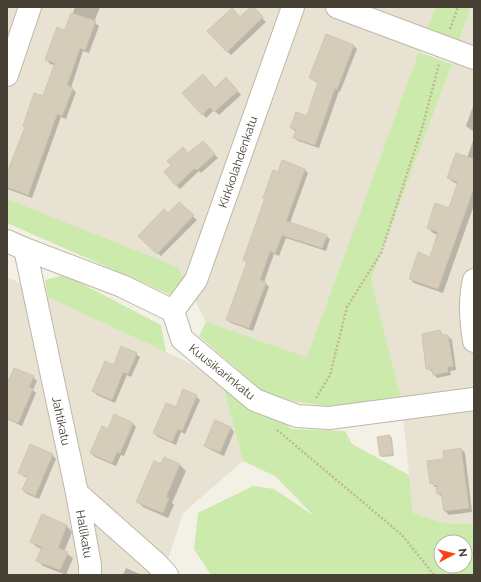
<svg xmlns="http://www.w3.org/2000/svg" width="481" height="582" font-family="Raleway,sans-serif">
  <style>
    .residential { fill: #e8e2d3 }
    .green { fill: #cbeaac; fill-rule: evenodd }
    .shadow { fill: #0003; fill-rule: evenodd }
    .building { fill: #d6ccba; stroke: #d1c5ad }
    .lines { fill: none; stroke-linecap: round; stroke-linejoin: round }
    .minor-casing { stroke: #bfb8a8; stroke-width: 24 }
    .path { stroke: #c2b598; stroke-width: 2.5; stroke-dasharray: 2 2; stroke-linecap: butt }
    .minor { stroke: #fff; stroke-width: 22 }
    .labels { text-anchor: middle; stroke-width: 3.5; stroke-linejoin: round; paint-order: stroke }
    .street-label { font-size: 12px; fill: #464035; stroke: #fff }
  </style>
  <rect width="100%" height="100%" fill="#f3f0e5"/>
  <path class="residential" d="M 7,7 L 436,7 L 307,357 L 206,322 L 178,267 L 7,199 Z
    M 471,7 L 474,7 L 474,524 L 444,523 L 413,513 L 401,397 L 371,280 L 452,64 Z
    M 7,277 L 221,378 L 243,461 L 183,513 L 163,575 L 7,575 Z"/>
  <path class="green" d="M 436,7 L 471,7 L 459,41 L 427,29 Z
    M 419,52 L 452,64 L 371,280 L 401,397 L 336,407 L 296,402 L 262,391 L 199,336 L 206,322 L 307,357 Z
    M 7,199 L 178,267 L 185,281 L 171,295 L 7,223 Z
    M 65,275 L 161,325 L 166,352 L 48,297 L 45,280 Z
    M 221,378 L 292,429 L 345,431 L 352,444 L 409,475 L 413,513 L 444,523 L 474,524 L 474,575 L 211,575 L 194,549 L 198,513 L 253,486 L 274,489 L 314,516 L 275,476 L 243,461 ZM 441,542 L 465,542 L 465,566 L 441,566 Z"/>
  <path class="shadow" d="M 75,7 L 100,7 L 94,22 L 99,26 L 89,53 L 83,51 L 71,88 L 76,92 L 66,119 L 61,117 L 32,198 L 7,189 L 7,176 L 25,127 L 24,126 L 43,97 L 55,65 L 50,64 L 47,60 L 66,31 Z
    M 252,7 L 266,22 L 231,55 L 208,31 L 240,18 Z
    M 354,46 L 357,49 L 340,92 L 339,91 L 319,148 L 298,141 L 295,138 L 296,132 L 291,128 L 307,117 L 319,83 L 314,81 L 310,78 Z
    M 230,82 L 241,95 L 219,115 L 214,110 L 206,118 L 203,114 L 215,89 Z
    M 473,106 L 474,106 L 474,132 L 466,126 Z
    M 474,138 L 474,205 L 443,293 L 414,283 L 410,279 L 430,258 L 438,235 L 433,233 L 428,228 L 449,209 L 458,184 L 453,182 L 448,178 L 467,158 Z
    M 206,146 L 218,158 L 201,173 L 199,171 L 180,189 L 176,185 L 188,155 Z
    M 305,170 L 308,173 L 290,223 L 326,236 L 330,239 L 326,251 L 286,238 L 279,256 L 274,254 L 264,282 L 269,287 L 253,331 L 231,323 L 227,319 L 247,263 L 244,260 L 266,199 L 264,197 L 278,173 Z
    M 179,203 L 197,220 L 161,256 L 140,236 L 168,215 Z
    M 440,331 L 444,336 L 448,336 L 452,340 L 456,370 L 450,371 L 451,375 L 437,378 L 433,373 L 427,368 Z
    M 136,354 L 140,357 L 131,377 L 127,375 L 115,403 L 97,395 L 93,391 Z
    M 33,377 L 37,381 L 33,390 L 36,393 L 22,426 L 7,419 L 7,387 Z
    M 196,396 L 200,400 L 185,434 L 181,432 L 176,445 L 158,437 L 154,433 L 176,408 Z
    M 132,423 L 136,427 L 124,456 L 121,455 L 116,466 L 95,457 L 91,453 L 108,430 Z
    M 231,428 L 234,432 L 224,456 L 209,449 L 205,445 Z
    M 390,436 L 392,438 L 394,456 L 382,457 L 381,456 Z
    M 461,449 L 465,453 L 472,512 L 449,515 L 445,511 L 442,497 L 438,493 L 438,487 L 435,487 L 431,483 L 445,460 ZM 433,483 L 441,484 L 433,485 Z
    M 52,455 L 56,459 L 39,499 L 27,494 L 23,490 L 28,478 L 23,476 L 19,472 Z
    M 164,458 L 180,465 L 186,471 L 172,503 L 174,505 L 168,518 L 143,507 L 138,502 L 162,465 Z
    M 42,516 L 67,526 L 72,532 L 64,552 L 73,558 L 66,575 L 43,566 L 37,560 L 42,549 L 37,547 L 31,542 Z
    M 126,568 L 142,575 L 123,575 Z"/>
  <path class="building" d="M 251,7 L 254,7 L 263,17 L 227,52 L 207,31 L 232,8 L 240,17 Z
    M 71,13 L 96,21 L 85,50 L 80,48 L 67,85 L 73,88 L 62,116 L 57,114 L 28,195 L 7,187 L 7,173 L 25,127 L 23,126 L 34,93 L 43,96 L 55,63 L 45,60 L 57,27 L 65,30 Z
    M 326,34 L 354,45 L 337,89 L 335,88 L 315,145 L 293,138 L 296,130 L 290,128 L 296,112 L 307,116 L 318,82 L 309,78 Z
    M 203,74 L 215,88 L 226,77 L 238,91 L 214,112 L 210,107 L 202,115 L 182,93 Z
    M 203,141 L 215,154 L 197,170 L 195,168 L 176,186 L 164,172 L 171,165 L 167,161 L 183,147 L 188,153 Z
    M 456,153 L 474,159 L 474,187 L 438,289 L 409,279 L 418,252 L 430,257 L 438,232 L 427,228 L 435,203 L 449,208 L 458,182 L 447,178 Z
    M 282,160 L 305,169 L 286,221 L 327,235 L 322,248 L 282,235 L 275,253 L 270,251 L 260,280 L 266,282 L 249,328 L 226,320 L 247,262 L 243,260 L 265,198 L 263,198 L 273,170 L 278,172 Z
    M 179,202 L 194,215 L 157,254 L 138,236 L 164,209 L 168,213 Z
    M 440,330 L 442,335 L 448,335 L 453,366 L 447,367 L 448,372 L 433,375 L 432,370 L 426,369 L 422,334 Z
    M 121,346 L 137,353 L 128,374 L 123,372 L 112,400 L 92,391 L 105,361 L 114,365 Z
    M 14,368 L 34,376 L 29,387 L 33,389 L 18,423 L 7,418 L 7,384 Z
    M 183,389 L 197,395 L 182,431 L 178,429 L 172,442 L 153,433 L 166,403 L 176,407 Z
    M 114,414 L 133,423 L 120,453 L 117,452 L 112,463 L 90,453 L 102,426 L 108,429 Z
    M 215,420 L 231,427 L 220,452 L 204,446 Z
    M 390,435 L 393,454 L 380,456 L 377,437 Z
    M 30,444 L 53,454 L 35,496 L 22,490 L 28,477 L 18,473 Z
    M 461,448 L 469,508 L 444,511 L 441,493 L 437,494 L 436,483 L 430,484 L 427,461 L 444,459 L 443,451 Z
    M 164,457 L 180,464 L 166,497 L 169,498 L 163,513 L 136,502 L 154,461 L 161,464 Z
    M 42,514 L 67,525 L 58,548 L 68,552 L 60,570 L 36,561 L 42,547 L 30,542 Z"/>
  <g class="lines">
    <defs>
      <path id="minor" d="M 337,7 L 474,58
        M 7,75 L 30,7
        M 7,241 L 25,249 L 122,286 L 173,311 L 182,339 L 255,400 L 297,416 L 329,418 L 474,399
        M 25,249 L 77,493 L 157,564 L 167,575
        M 474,280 C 469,301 471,320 474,341
        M 173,311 L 196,280 L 293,7
        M 77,493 L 90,565 L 90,575"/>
    </defs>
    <use href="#minor" class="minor-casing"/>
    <path class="path" d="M 450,29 L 458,7
      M 316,398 L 330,375 L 347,307 L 381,253 L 423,125 L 439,64
      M 277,430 L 402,535 L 434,575"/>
    <use href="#minor" class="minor"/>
  </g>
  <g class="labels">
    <g class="street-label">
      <text transform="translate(238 162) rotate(-71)" y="4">Kirkkolahdenkatu</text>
      <text transform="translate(222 372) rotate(39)" y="4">Kuusikarinkatu</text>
      <text transform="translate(61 421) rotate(78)" y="4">Jahtikatu</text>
      <text transform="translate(84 534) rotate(80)" y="4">Hallikatu</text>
    </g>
  </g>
  <rect width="481" height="582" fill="none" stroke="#464035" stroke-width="16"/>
  <g transform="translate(453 554) rotate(83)"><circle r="19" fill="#ffffff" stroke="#b5b3ae"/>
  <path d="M0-3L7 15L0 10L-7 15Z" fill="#ff4111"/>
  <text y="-6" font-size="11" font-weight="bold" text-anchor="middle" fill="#464035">N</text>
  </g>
</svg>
